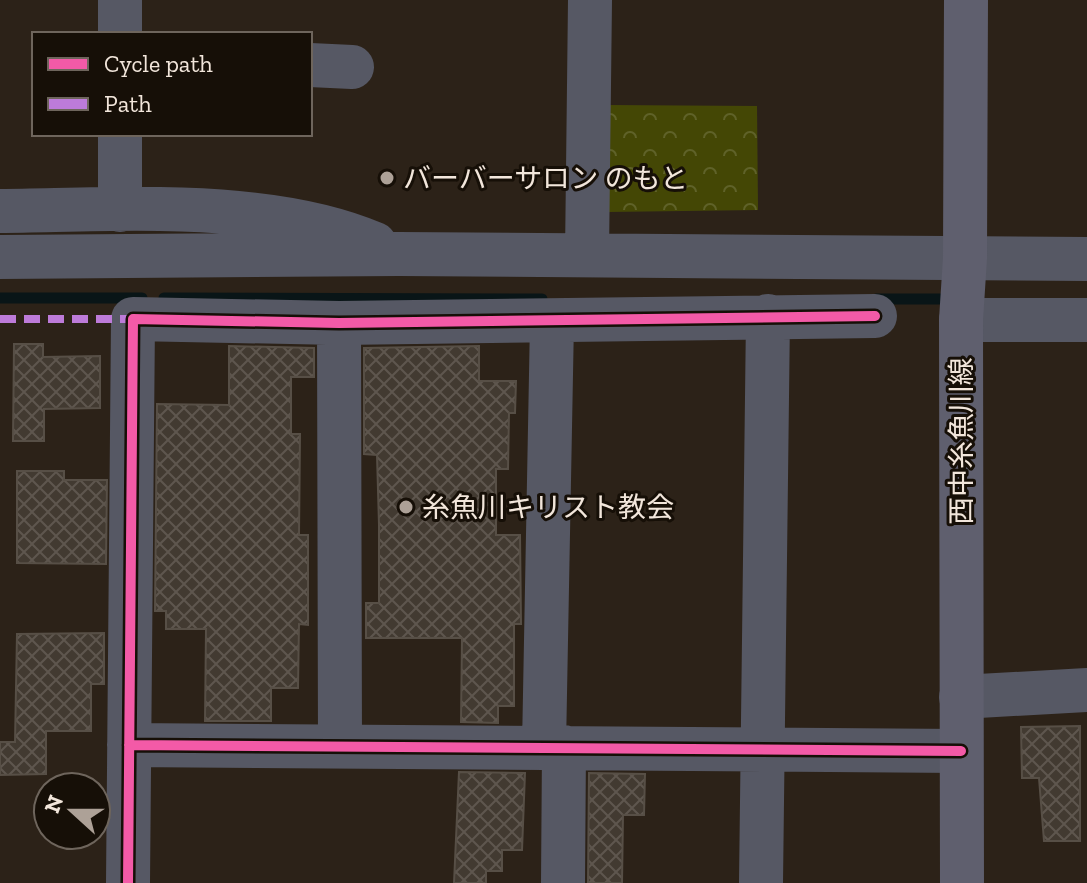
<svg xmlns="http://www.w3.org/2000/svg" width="1087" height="883" font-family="'Zilla Slab','Noto Sans JP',serif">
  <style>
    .park { fill: url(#park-crowns) }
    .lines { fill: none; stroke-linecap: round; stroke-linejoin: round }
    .stream { stroke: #091517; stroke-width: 11 }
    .building { fill: url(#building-cross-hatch); stroke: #574f46; stroke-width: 2 }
    .minor { stroke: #565864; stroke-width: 44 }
    .major { stroke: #5f5f6e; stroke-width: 44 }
    .quiet { stroke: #bd7bd9; stroke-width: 8; stroke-dasharray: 16 8; stroke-linecap: butt }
    .cycleway-casing { stroke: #160f07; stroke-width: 15 }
    .cycleway { stroke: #f35aa7; stroke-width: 10 }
    .poi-dot { fill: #ada197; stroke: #160f07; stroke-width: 3 }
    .labels { text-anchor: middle; stroke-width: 6; stroke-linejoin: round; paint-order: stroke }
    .poi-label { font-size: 28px; fill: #f2e6db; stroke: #160f07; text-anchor: start }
    .street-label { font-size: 28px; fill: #f2e6db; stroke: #160f07 }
  </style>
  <defs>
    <pattern id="park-crowns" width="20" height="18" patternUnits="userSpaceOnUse" patternTransform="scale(2)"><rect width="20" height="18" fill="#444705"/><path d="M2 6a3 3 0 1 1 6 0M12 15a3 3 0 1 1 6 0" fill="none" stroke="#5f6229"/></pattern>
    <pattern id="building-cross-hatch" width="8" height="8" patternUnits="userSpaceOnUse" patternTransform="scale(2)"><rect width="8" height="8" fill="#423a31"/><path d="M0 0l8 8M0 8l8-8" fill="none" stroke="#5e564e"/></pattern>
  </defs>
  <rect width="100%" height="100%" fill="#2c2218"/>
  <path class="park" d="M 606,105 L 757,106 L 758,210 L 607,212 Z"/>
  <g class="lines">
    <path class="stream" d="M 0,298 L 142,298
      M 164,298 L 542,299
      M 876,299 L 954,299"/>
  </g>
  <path class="building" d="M 14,344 L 43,344 L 43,357 L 100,356 L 100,408 L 44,409 L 44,441 L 13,441 Z
    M 229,346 L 314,348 L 314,377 L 291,377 L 291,434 L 300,434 L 299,535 L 308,535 L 308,625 L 299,624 L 298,688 L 271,688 L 271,721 L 205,721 L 206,629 L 166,629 L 166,611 L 155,611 L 157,404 L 229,405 Z
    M 479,346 L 479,381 L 516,381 L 515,413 L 509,413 L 508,469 L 496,469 L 496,535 L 520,535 L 521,624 L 514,624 L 514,706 L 498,706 L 498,723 L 461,722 L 462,638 L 366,638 L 366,603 L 379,603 L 379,525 L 377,455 L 364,454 L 364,348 Z
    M 17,471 L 64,471 L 64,480 L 107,480 L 106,564 L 17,563 Z
    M 104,633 L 104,684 L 91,684 L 91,731 L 46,731 L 46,774 L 0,775 L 0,742 L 15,742 L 17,634 Z
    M 1080,726 L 1080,841 L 1044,841 L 1039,778 L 1022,778 L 1021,727 Z
    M 459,772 L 525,773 L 522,850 L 502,850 L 502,871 L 486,871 L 486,883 L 454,883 Z
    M 589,773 L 645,774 L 644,815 L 623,815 L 622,883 L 588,883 Z"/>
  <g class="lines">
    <path class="minor" d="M 120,34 L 120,0
      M 310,65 L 352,67
      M 120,210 L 120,134
      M 0,211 C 116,210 268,198 375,244
      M 587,255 L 590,0
      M 0,257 L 399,254 L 1087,259
      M 961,320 L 1087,320
      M 339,323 L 340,746
      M 961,697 L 1087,690
      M 129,745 L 961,751
      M 544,747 L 552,321
      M 128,883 L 133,319 L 339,323 L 875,316
      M 563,883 L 564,747
      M 761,883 L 768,316"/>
    <path class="major" d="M 962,883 L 961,320 L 965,258 L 966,0"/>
    <path class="quiet" d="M 0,319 L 133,319"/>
    <defs>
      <path id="cycleway" d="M 129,745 L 961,751
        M 128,883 L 133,319 L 339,323 L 875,316"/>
    </defs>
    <use href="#cycleway" class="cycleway-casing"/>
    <use href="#cycleway" class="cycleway"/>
  </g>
  <g class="poi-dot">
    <circle cx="387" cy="178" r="8"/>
    <circle cx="406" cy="507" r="8"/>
  </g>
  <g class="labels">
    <g class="poi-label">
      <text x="403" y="188">バーバーサロン のもと</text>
      <text x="422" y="517">糸魚川キリスト教会</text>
    </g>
    <g class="street-label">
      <text transform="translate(961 441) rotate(-90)" y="10">西中糸魚川線</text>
    </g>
  </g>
  <rect x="32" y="32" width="280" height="104" fill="#160f07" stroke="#6e655c" stroke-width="2"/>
  <rect x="48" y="58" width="40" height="12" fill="#f35aa7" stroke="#6e655c" stroke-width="2"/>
  <text x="104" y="72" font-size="24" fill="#f2e6db">Cycle path</text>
  <rect x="48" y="98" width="40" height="12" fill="#bd7bd9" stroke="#6e655c" stroke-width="2"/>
  <text x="104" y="112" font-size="24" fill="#f2e6db">Path</text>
  <g transform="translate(72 811) rotate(291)"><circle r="38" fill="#160f07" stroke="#6e655c" stroke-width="2"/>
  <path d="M0-6L14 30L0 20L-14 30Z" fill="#ada197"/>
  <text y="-12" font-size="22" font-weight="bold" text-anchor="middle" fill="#f2e6db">N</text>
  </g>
</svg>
